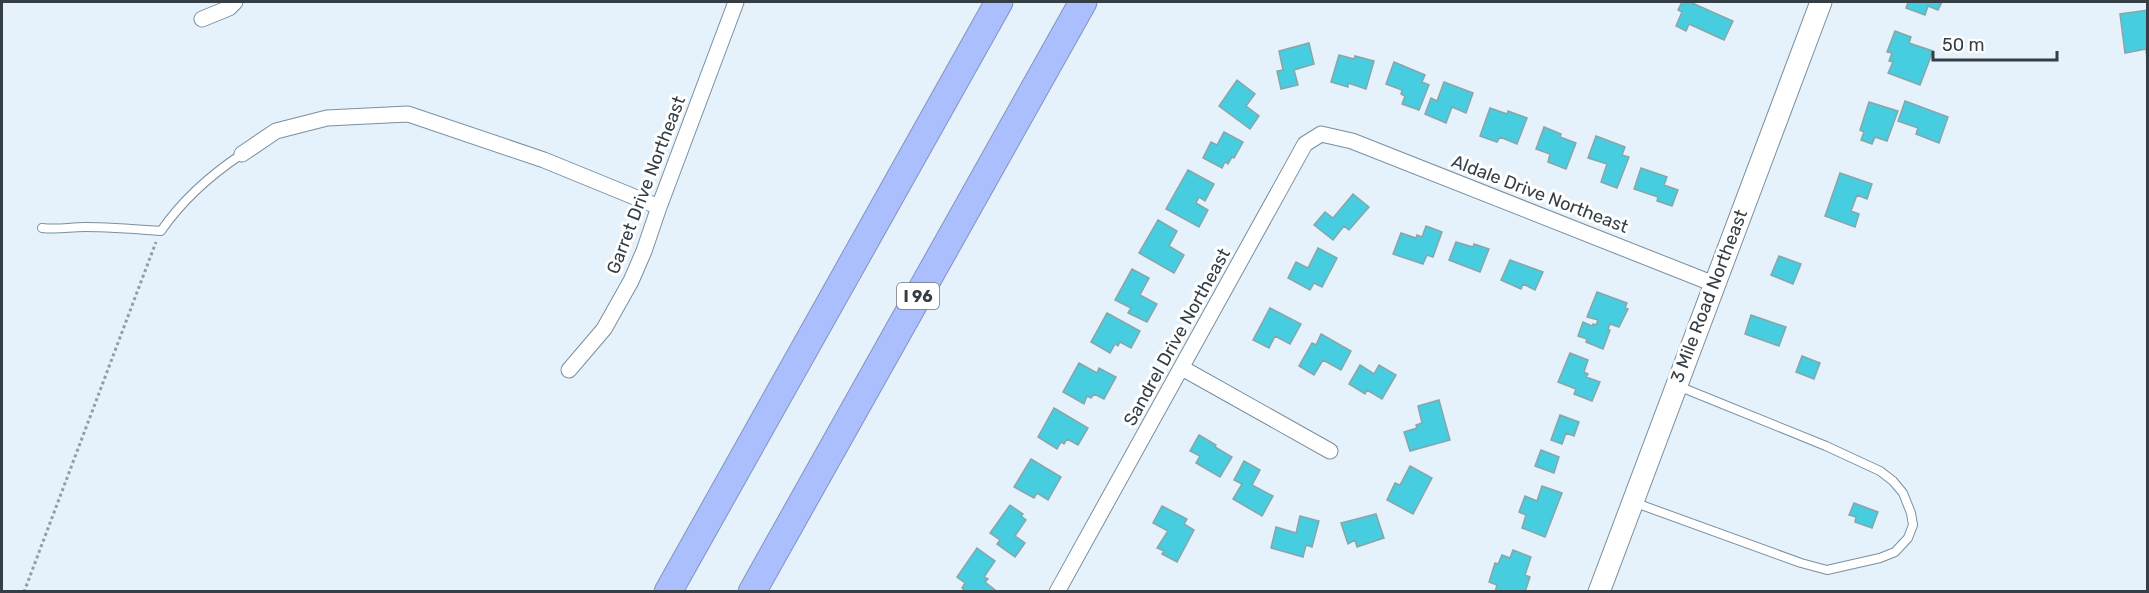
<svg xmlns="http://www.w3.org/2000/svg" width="2149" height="593" font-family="Rubik,sans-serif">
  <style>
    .building { fill: #46cddf; stroke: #89a5a9; stroke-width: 1.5 }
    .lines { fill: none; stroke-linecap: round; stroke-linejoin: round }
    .lane-casing { stroke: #7b8f9e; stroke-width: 10 }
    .street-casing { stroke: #7b8f9e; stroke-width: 17 }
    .secondary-casing { stroke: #7b8f9e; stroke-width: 23 }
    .highway-casing { stroke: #8292be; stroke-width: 29 }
    .path { stroke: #929da5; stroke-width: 3; stroke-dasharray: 3 3; stroke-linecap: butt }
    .lane { stroke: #fff; stroke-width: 8 }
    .street { stroke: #fff; stroke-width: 15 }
    .secondary { stroke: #fff; stroke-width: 21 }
    .highway { stroke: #abbfff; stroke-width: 27 }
    .labels { text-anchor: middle; stroke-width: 6; stroke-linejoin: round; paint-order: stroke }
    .shield { fill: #fff; stroke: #72787c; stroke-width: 1.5 }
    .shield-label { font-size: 16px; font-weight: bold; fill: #353e44 }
    .street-label { font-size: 18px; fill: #353e44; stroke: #fff }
  </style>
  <rect width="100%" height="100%" fill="#e5f2fc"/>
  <path class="building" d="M 1682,2 L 1690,2 L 1733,21 L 1724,40 L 1689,24 L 1686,31 L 1676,26 L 1682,12 L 1678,10 Z
    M 1908,2 L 1942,2 L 1938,10 L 1928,6 L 1925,15 L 1906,8 Z
    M 2148,10 L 2148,60 L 2147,60 L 2146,49 L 2125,53 L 2120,14 Z
    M 1895,31 L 1911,37 L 1909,43 L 1933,51 L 1920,85 L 1888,73 L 1893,62 L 1889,61 L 1892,53 L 1887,52 Z
    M 1309,43 L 1314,64 L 1294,70 L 1298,85 L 1281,89 L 1277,71 L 1283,70 L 1279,51 Z
    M 1339,55 L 1354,59 L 1355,56 L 1374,61 L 1366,89 L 1348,83 L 1348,87 L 1331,82 Z
    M 1394,62 L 1425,75 L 1422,82 L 1429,85 L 1419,110 L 1402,104 L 1405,96 L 1401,94 L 1402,90 L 1386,84 Z
    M 1237,80 L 1255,94 L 1246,106 L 1259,116 L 1250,129 L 1219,106 Z
    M 1444,82 L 1473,93 L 1466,113 L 1452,107 L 1446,123 L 1425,114 L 1431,98 L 1437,101 Z
    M 1905,101 L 1948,117 L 1939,143 L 1916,134 L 1918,128 L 1898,121 Z
    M 1869,102 L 1898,111 L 1887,141 L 1875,137 L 1872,144 L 1861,140 L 1864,132 L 1860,130 Z
    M 1490,108 L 1507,114 L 1508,111 L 1527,118 L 1517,144 L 1500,137 L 1497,142 L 1480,136 Z
    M 1544,127 L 1561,134 L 1560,137 L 1576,143 L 1566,169 L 1548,162 L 1550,154 L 1536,149 Z
    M 1224,132 L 1243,142 L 1234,158 L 1232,157 L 1228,164 L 1225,162 L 1222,168 L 1203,158 L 1211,142 L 1217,145 Z
    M 1596,136 L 1625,147 L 1622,155 L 1629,157 L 1617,188 L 1601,182 L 1607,164 L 1588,158 Z
    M 1641,168 L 1667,177 L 1664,185 L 1678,190 L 1672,206 L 1657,201 L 1658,197 L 1634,189 Z
    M 1188,170 L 1214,184 L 1205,201 L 1199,197 L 1196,203 L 1208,210 L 1199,227 L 1166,209 Z
    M 1840,173 L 1872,184 L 1867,199 L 1857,195 L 1851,211 L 1859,214 L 1855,227 L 1825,216 Z
    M 1353,194 L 1369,207 L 1349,230 L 1344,226 L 1333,240 L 1314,225 L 1325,212 L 1333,218 Z
    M 1158,220 L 1177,231 L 1169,246 L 1184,255 L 1174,273 L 1139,253 Z
    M 1426,226 L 1442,232 L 1433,257 L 1427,255 L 1423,264 L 1393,254 L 1401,233 L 1416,238 L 1417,235 L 1422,237 Z
    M 1456,242 L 1473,247 L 1474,244 L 1489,249 L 1480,272 L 1449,260 Z
    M 1318,248 L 1337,258 L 1322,287 L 1314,283 L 1310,290 L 1288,278 L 1296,262 L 1308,268 Z
    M 1779,256 L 1801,264 L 1793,284 L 1771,275 Z
    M 1510,260 L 1543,272 L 1535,290 L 1523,284 L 1521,289 L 1501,280 Z
    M 1132,269 L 1149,278 L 1140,295 L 1157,304 L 1147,322 L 1128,313 L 1131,308 L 1115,300 Z
    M 1597,292 L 1627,303 L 1625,308 L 1628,309 L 1619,327 L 1610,324 L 1608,329 L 1610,330 L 1603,349 L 1586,342 L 1587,339 L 1578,336 L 1583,322 L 1592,326 L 1593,324 L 1596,325 L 1598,320 L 1587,317 Z
    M 1270,308 L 1301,324 L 1290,344 L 1275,336 L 1269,348 L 1253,340 Z
    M 1107,313 L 1140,331 L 1131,348 L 1120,342 L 1118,346 L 1115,344 L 1110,353 L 1091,342 Z
    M 1751,315 L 1786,327 L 1779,346 L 1745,334 Z
    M 1321,334 L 1351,351 L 1341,370 L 1323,360 L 1314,375 L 1299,366 L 1312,343 L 1316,345 Z
    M 1570,353 L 1588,360 L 1584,372 L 1588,374 L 1586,377 L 1600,382 L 1592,401 L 1574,394 L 1576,389 L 1558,382 Z
    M 1802,356 L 1820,363 L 1814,379 L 1796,372 Z
    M 1079,363 L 1097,373 L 1099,368 L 1116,377 L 1104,399 L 1094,394 L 1091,398 L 1087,396 L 1084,404 L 1063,392 Z
    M 1360,365 L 1374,374 L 1379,365 L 1396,375 L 1382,399 L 1367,390 L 1365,394 L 1349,384 Z
    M 1439,400 L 1450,440 L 1410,451 L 1404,432 L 1417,428 L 1416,425 L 1422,423 L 1418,406 Z
    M 1054,408 L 1088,428 L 1078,445 L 1067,439 L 1064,444 L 1061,442 L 1057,449 L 1038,437 Z
    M 1560,415 L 1579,422 L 1574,436 L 1566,433 L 1562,444 L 1551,440 Z
    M 1199,435 L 1216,445 L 1215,447 L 1232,457 L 1220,477 L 1196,463 L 1200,456 L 1190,451 Z
    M 1541,450 L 1559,457 L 1554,473 L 1535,466 Z
    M 1031,459 L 1061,477 L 1048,500 L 1037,493 L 1034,498 L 1014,487 Z
    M 1244,461 L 1260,470 L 1252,485 L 1273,496 L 1262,516 L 1233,499 L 1242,484 L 1234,480 Z
    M 1410,466 L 1432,478 L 1413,514 L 1387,500 L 1395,483 L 1400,485 Z
    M 1542,486 L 1562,493 L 1545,537 L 1522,528 L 1526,515 L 1519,512 L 1525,496 L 1537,501 Z
    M 1854,503 L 1878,512 L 1872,528 L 1855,522 L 1856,517 L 1849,515 Z
    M 1010,505 L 1023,514 L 1021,516 L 1026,520 L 1015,536 L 1025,543 L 1015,557 L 997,544 L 1000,540 L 990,533 Z
    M 1162,506 L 1187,519 L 1184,524 L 1194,530 L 1177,562 L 1162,554 L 1164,551 L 1157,548 L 1168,531 L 1153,523 Z
    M 1376,514 L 1384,538 L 1357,547 L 1355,540 L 1348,544 L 1341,523 Z
    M 1300,516 L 1319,521 L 1312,547 L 1306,545 L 1303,557 L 1271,548 L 1276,527 L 1296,533 Z
    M 977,548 L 995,561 L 984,577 L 988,579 L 985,582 L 995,590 L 994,592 L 966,592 L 962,588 L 965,583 L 957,577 Z
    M 1513,550 L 1531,557 L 1525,575 L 1530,577 L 1525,592 L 1495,592 L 1497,585 L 1489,582 L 1495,563 L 1498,564 L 1502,555 L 1510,558 Z"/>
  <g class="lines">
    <defs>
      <path id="lane" d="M 42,228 C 59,230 69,227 85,227 C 110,227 135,229 161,231 C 183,199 209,176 242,154
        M 1633,502 L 1801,563 L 1827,570 L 1880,558 L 1895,552 L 1908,538 L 1913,525 L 1911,513 L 1903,493 L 1893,481 L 1880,471 L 1826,446 L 1678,386"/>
      <path id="street" d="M 202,19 L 229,8 L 235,2
        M 242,154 L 276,131 L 327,118 L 408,114 L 544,160 L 659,207
        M 1182,368 L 1330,451
        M 569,370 L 604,329 L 631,281 L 644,251 L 659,207 L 736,2
        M 1057,592 L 1305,144 L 1321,134 L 1352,141 L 1714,284"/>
      <path id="secondary" d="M 1599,592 L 1821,2"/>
      <path id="highway" d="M 668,592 L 999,2
        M 752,592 L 1083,2"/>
    </defs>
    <use href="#lane" class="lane-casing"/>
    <use href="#street" class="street-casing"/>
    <use href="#secondary" class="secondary-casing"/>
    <use href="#highway" class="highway-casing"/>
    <path class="path" d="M 24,592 L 156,242"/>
    <use href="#lane" class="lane"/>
    <use href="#street" class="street"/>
    <use href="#secondary" class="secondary"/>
    <use href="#highway" class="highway"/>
  </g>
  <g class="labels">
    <rect class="shield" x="897" y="283" width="42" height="26" rx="4.5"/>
    <g class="shield-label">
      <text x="918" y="302">I 96</text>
    </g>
    <g class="street-label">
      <text transform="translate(646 185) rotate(-69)" y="6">Garret Drive Northeast</text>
      <text transform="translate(1540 194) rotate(21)" y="6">Aldale Drive Northeast</text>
      <text transform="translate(1709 296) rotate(-69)" y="6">3 Mile Road Northeast</text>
      <text transform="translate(1177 337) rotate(-61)" y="6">Sandrel Drive Northeast</text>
    </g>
  </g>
  <rect width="2149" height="593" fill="none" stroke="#353e44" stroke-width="6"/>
  <path d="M1933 51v9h124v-9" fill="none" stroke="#353e44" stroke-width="3"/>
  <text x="1942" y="51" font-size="18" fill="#353e44" stroke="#ffffff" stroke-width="4.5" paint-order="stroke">50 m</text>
</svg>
